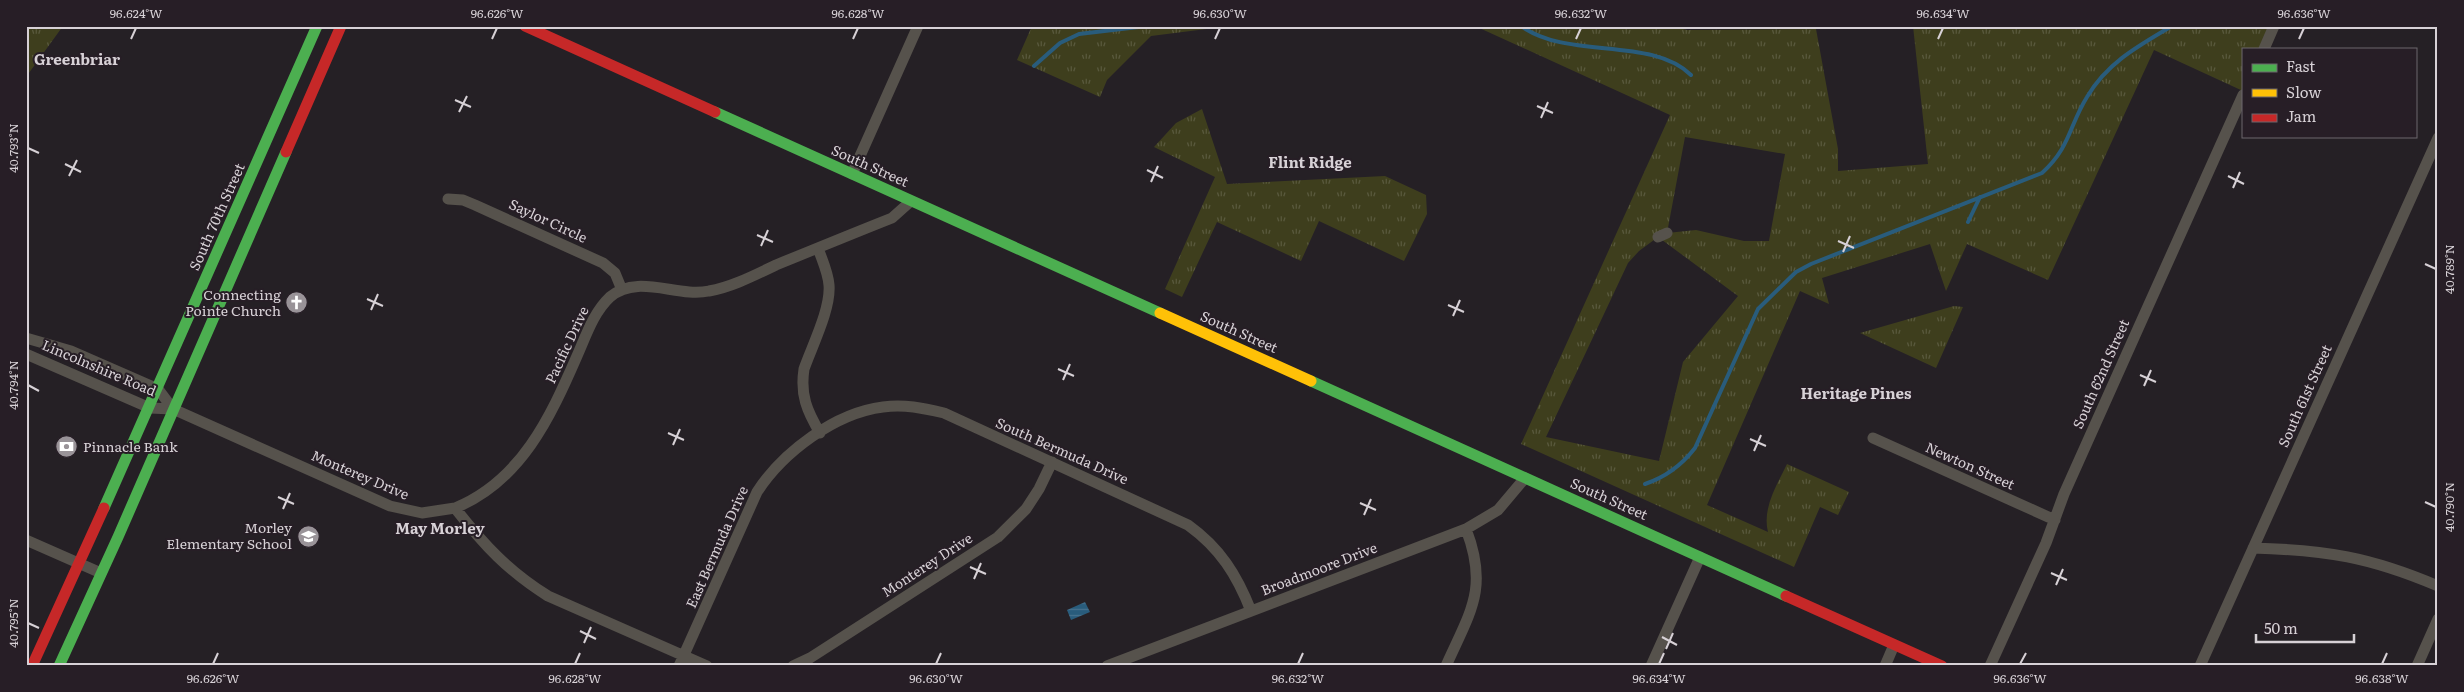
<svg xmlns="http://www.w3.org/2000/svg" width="2464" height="692" font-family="Literata,serif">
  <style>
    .grass { fill: url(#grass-tufts); fill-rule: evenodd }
    .water { fill: url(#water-rules) }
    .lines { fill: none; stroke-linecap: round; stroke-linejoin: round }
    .stream { stroke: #295c7c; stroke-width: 4 }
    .street { stroke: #56524c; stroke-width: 11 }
    .fast { stroke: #4caf50; stroke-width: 11 }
    .slow { stroke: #ffc107; stroke-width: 11 }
    .jam { stroke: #c62828; stroke-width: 11 }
    .ticks { fill: none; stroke: #d7d1d6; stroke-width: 2 }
    .labels { text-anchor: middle; stroke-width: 4; stroke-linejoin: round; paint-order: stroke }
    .street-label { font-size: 14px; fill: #d7d1d6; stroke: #271e26 }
    .poi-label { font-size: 14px; fill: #d7d1d6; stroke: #271e26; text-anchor: end }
    .neighbourhood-label { font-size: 15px; font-weight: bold; fill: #d7d1d6; stroke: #271e26 }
    .neatline { fill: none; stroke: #d7d1d6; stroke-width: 2 }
    .ticks-label { font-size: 12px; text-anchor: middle; fill: #d7d1d6 }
  </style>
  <defs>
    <pattern id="grass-tufts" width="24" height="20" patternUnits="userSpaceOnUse" patternTransform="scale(1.25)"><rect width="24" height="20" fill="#3e3e1d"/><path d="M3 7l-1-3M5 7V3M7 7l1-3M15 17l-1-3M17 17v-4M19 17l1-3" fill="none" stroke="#59593d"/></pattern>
    <pattern id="water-rules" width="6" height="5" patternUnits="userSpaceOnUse" patternTransform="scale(1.25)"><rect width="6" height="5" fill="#295c7c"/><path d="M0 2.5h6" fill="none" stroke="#47728e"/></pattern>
  </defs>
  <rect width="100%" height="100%" fill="#252025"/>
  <path class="grass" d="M 26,26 L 63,26 L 26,77 Z
    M 1032,26 L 1230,26 L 1151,36 L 1107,80 L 1100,97 L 1017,60 Z
    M 1475,26 L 1671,26 L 1687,30 L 1816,29 L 1838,149 L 1838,171 L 1928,164 L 1913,26 L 2274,26 L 2264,49 L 2243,49 L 2243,91 L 2154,50 L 2048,280 L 1967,244 L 1946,291 L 1930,244 L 1822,278 L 1829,304 L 1800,291 L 1707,505 L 1768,532 C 1762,508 1777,485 1787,464 L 1849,492 L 1838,515 L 1820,507 L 1794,567 L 1521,444 L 1670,115 ZM 1685,137 L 1785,154 L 1769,241 L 1744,241 L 1696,230 L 1667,233 ZM 1658,237 L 1738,296 L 1683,362 L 1659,461 L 1546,437 L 1628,263 L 1639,251 Z
    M 1202,109 L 1227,184 L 1385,176 L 1426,195 L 1427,214 L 1404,261 L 1319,221 L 1301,261 L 1217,222 L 1182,297 L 1165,289 L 1215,177 L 1154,147 L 1176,123 Z
    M 1954,306 L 1963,307 L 1936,368 L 1860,333 Z"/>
  <path class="water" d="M 1085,602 L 1090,612 L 1071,620 L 1067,610 Z"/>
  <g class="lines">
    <path class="stream" d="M 1521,26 C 1568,60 1651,36 1691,75
      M 1034,66 L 1060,43 L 1079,34 L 1147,26
      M 1968,222 L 1980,197
      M 1645,484 C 1666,477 1681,466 1695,448 L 1758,309 L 1796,272 L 1811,264 L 2042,173 C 2070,148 2069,126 2087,97 C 2107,63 2138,46 2172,26"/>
    <path class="street" d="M 2264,49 L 2274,26
      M 852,174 L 918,26
      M 448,199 L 463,200 L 475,205 L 603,263 L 615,273 L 622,290
      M 1658,237 L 1667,233
      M 818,248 C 822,260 828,272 829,285 C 831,309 812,346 804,369 C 800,395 807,411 820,433
      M 26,338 L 71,351 L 158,389 L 173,409
      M 26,354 L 150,408 L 173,409 L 390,506 L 422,513 L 455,508 C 484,545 508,571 548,596 L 707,666
      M 1873,438 L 2055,520
      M 455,508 C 521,481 550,418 577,356 C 586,336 593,313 610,297 C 638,273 677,298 709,291 C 732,287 755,275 776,265 C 815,249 854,233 892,218 L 911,201
      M 26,540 L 101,573
      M 2253,548 C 2326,550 2370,557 2438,586
      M 679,666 L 757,492 C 783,452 835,413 883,407 C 904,404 923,408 944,413 L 1188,525 C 1220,548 1237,575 1251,611
      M 793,666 L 810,658 L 998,537 L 1026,509 L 1039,489 L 1052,462
      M 1107,666 L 1466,529 L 1498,510 L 1525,478
      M 1446,666 C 1470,612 1489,589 1466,529
      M 1651,666 L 1700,557
      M 1885,666 L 1894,645
      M 1990,666 L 2046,543 L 2064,494 L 2141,322 L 2243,95
      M 2200,666 L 2438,138
      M 2417,666 L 2438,619"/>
    <path class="fast" d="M 715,112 L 1160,313
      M 1311,381 L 1786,596
      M 104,508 L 317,26
      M 59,666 L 118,537 L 286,152"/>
    <path class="slow" d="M 1160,313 L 1311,381"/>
    <path class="jam" d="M 525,26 L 715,112
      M 286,152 L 341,26
      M 1786,596 L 1942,666
      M 32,666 L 104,508"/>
  </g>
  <path class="ticks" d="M 131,39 L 136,28M 492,39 L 497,28M 853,39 L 858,28M 1215,39 L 1220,28M 1576,39 L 1581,28M 1938,39 L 1943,28M 2299,39 L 2304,28M 455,100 L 471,107M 1537,106 L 1553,113M 459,112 L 467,96M 1541,118 L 1548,102M 28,148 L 39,153M 65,164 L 81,172M 1147,170 L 1163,178M 69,176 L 77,160M 2228,176 L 2244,184M 1151,182 L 1158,166M 2233,188 L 2240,172M 757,235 L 773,242M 1838,241 L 1854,248M 761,246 L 768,230M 1843,252 L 1850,236M 2425,264 L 2436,269M 367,299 L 383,306M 1448,305 L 1464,312M 371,310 L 378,294M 1453,316 L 1460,300M 1058,369 L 1074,376M 2140,375 L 2156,382M 1063,380 L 1070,364M 28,385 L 39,391M 2144,386 L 2151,370M 668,433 L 684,440M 1750,439 L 1766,446M 673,445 L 680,429M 1754,451 L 1761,435M 278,497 L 294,504M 2425,502 L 2436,507M 1360,503 L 1376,510M 283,509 L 290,493M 1364,515 L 1371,499M 970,567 L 986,574M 2051,573 L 2067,580M 974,579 L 981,563M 2056,585 L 2063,569M 28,623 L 39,628M 580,631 L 596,639M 1662,637 L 1677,645M 584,643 L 591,627M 1666,649 L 1673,633M 213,664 L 218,653M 575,664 L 580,653M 936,664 L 941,653M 1298,664 L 1303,653M 1659,664 L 1664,653M 2020,664 L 2026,653M 2382,664 L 2387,653"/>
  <defs>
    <symbol id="church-disc" viewBox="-11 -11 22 22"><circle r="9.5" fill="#999398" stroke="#271e26"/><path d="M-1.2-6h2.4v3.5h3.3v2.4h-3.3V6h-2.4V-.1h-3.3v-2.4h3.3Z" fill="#fff"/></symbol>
    <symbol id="bank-disc" viewBox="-11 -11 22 22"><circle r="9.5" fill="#999398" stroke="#271e26"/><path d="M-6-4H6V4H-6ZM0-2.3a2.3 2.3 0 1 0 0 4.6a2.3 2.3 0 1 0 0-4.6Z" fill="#fff"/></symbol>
    <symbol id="school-disc" viewBox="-11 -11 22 22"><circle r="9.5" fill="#999398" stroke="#271e26"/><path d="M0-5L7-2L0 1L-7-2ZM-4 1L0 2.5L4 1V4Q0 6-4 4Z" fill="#fff"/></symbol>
  </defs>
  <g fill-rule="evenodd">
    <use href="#church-disc" x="284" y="290" width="25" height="25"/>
    <use href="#bank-disc" x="54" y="434" width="25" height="25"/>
    <use href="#school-disc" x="296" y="524" width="25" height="25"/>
  </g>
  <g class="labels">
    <g class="street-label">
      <text transform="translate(870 166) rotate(24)" y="5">South Street</text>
      <text transform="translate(217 217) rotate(-66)" y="5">South 70th Street</text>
      <text transform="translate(548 221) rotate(25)" y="5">Saylor Circle</text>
      <text transform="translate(1239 332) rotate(24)" y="5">South Street</text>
      <text transform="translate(567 345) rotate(-65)" y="5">Pacific Drive</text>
      <text transform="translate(99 368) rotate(23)" y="5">Lincolnshire Road</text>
      <text transform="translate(2101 374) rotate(-66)" y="5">South 62nd Street</text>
      <text transform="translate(2305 396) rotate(-66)" y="5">South 61st Street</text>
      <text transform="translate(1062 451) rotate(24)" y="5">South Bermuda Drive</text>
      <text transform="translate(1970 466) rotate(24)" y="5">Newton Street</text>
      <text transform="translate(360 475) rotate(23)" y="5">Monterey Drive</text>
      <text transform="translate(1609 499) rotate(24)" y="5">South Street</text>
      <text transform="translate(717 547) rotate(-66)" y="5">East Bermuda Drive</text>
      <text transform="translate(927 565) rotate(-33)" y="5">Monterey Drive</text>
      <text transform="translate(1319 569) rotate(-21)" y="5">Broadmoore Drive</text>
    </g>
    <g class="poi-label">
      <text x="281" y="300">Connecting<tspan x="281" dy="16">Pointe Church</tspan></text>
      <text x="83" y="452" text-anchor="start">Pinnacle Bank</text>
      <text x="292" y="533">Morley<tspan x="292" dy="16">Elementary School</tspan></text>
    </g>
    <g class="neighbourhood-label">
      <text x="77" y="65">Greenbriar</text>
      <text x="1310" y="168">Flint Ridge</text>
      <text x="1856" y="399">Heritage Pines</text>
      <text x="440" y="534">May Morley</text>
    </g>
  </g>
  <rect width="2464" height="692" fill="none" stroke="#271e26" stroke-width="55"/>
  <rect x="2242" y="48" width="175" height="90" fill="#271e26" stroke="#6d666c"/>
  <rect x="2252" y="64" width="25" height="8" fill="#4caf50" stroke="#6d666c"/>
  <text x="2286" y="72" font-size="15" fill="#d7d1d6">Fast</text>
  <rect x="2252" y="89" width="25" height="8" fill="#ffc107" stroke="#6d666c"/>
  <text x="2286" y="98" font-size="15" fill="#d7d1d6">Slow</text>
  <rect x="2252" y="114" width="25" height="8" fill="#c62828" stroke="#6d666c"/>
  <text x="2286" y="122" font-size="15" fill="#d7d1d6">Jam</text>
  <path d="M2256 634v8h98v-8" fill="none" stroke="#d7d1d6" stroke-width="2.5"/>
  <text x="2264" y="634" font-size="15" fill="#d7d1d6" stroke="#271e26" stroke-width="4" paint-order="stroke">50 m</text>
  <rect x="28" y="28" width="2408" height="636" class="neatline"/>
  <g class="ticks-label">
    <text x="136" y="18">96.624°W</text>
    <text x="497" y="18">96.626°W</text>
    <text x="858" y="18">96.628°W</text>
    <text x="1220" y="18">96.630°W</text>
    <text x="1581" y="18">96.632°W</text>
    <text x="1943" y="18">96.634°W</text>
    <text x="2304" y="18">96.636°W</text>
    <text transform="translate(14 148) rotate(-90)" y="4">40.793°N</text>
    <text transform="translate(2450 269) rotate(-90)" y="4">40.789°N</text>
    <text transform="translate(14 385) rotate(-90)" y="4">40.794°N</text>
    <text transform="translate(2450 507) rotate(-90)" y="4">40.790°N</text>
    <text transform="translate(14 623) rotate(-90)" y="4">40.795°N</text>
    <text x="213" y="683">96.626°W</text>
    <text x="575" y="683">96.628°W</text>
    <text x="936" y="683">96.630°W</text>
    <text x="1298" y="683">96.632°W</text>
    <text x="1659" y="683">96.634°W</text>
    <text x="2020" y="683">96.636°W</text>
    <text x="2382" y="683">96.638°W</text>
  </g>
</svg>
